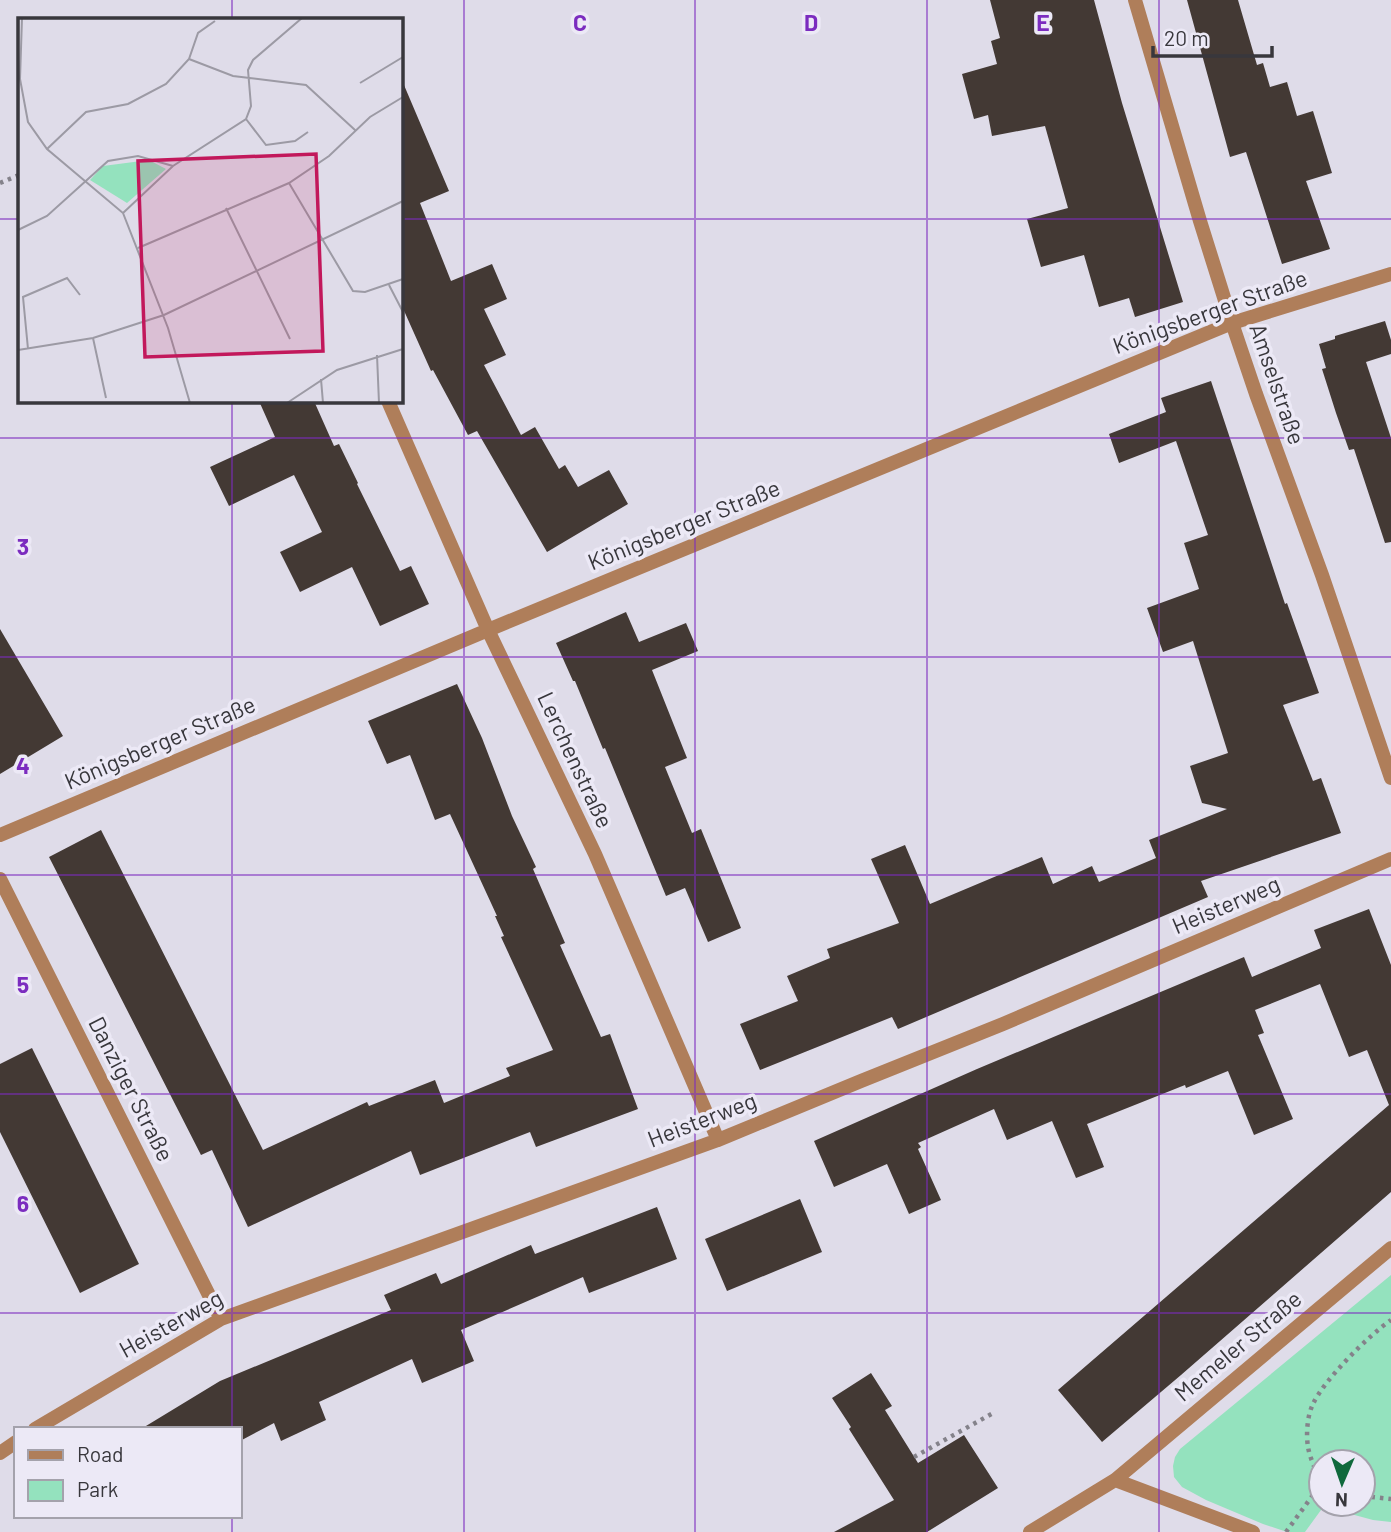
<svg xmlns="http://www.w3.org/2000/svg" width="1391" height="1532" font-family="Barlow,sans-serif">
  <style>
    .green { fill: #94e2be; fill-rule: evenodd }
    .building { fill: #433934 }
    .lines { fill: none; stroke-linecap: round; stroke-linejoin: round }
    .path { stroke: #84828a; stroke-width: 4.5; stroke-dasharray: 3.5 5; stroke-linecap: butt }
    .minor { stroke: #af7e5a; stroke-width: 14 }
    .grid { fill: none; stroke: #7b2cbf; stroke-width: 2; stroke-opacity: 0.55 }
    .labels { text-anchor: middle; stroke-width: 7; stroke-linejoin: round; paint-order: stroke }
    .street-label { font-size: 23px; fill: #38373c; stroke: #ece9f6 }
    .inset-road { fill: none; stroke: #9c9aa4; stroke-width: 2 }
    .view { fill: #c2185b; fill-opacity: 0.15; stroke: #c2185b; stroke-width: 3.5 }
    .inset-edge { fill: none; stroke: #38373c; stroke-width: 3.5 }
    .grid-label { font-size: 23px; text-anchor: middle; font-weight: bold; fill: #7b2cbf; stroke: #ece9f6; stroke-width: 7; stroke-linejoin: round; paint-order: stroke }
  </style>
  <rect width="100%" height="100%" fill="#dfdce9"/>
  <path class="green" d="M 1391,1275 L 1391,1522 L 1373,1520 L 1325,1507 L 1321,1510 L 1305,1532 L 1287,1532 L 1263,1524 L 1206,1500 L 1182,1487 L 1174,1477 L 1173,1466 L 1175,1457 L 1180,1449 ZM 1321,1462 L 1363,1462 L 1363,1504 L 1321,1504 Z"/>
  <path class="building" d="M 990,0 L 1094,0 L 1122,103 L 1183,302 L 1135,317 L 1129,298 L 1099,307 L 1084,255 L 1041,267 L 1027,219 L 1068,208 L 1045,126 L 992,136 L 988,115 L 974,119 L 962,74 L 997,64 L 991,41 L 1000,38 Z
    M 1187,0 L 1238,0 L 1257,65 L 1263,63 L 1270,87 L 1287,82 L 1297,116 L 1313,111 L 1332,173 L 1306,181 L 1330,249 L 1282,264 L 1246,152 L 1230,157 Z
    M 401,78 L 449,191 L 420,203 L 451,281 L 492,264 L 507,299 L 484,309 L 506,355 L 484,365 L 521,435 L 535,427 L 559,469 L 565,465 L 578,487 L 609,470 L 628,504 L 547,552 L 477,431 L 468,435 L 433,370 L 431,371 L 401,304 Z
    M 1385,321 L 1391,340 L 1391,354 L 1366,362 L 1391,438 L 1391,542 L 1385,543 L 1354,449 L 1349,450 L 1336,413 L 1322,369 L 1326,368 L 1319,344 L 1335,339 L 1335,336 Z
    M 1211,381 L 1285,604 L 1287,603 L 1319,693 L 1283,705 L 1313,781 L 1321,778 L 1341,833 L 1201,881 L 1208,897 L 898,1029 L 892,1017 L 760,1070 L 740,1024 L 798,1001 L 787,976 L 830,958 L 827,949 L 899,923 L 871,859 L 905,845 L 930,904 L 1042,857 L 1053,884 L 1092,866 L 1099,882 L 1156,858 L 1149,840 L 1227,809 L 1202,803 L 1190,766 L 1228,753 L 1193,641 L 1163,652 L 1147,608 L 1199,589 L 1184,543 L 1208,535 L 1176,441 L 1119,463 L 1109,434 L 1166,412 L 1161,398 Z
    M 259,401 L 314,401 L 334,446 L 339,444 L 358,483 L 357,484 L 400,571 L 411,566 L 429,604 L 380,626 L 352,567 L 300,592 L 280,552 L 322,532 L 294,475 L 229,506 L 210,467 L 275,437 Z
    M 626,612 L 639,642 L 686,623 L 698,651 L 652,670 L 687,758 L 665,767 L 692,833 L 701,829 L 741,928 L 708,942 L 685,888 L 666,896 L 605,748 L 603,749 L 575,681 L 573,681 L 556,643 Z
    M 0,629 L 63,736 L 0,774 Z
    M 457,684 L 482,738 L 512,816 L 536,867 L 533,869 L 565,943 L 560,945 L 601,1037 L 610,1034 L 638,1109 L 536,1147 L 530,1132 L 420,1175 L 411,1151 L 248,1227 L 212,1150 L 201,1155 L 49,857 L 101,830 L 263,1150 L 367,1102 L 369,1106 L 435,1080 L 444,1103 L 510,1076 L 506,1068 L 553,1050 L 501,937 L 504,936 L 495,916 L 497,916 L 450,814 L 435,820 L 410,755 L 387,764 L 368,721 Z
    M 1369,909 L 1391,965 L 1391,1192 L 1181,1375 L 1102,1442 L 1058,1390 L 1389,1105 L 1367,1050 L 1349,1057 L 1320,984 L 1255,1010 L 1264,1033 L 1258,1035 L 1293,1119 L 1254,1135 L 1228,1071 L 1186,1088 L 1185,1085 L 1087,1124 L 1104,1167 L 1076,1178 L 1052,1121 L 1007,1140 L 994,1109 L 918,1143 L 921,1147 L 918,1149 L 941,1200 L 909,1214 L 887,1164 L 834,1187 L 814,1141 L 977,1069 L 1244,957 L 1252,977 L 1321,948 L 1314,930 Z
    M 32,1048 L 139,1264 L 80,1293 L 0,1132 L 0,1064 Z
    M 800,1199 L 822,1252 L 727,1291 L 705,1239 Z
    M 657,1207 L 677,1259 L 589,1293 L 583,1277 L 461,1330 L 474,1361 L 422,1383 L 412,1359 L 319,1402 L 326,1420 L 281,1441 L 274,1423 L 240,1441 L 240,1429 L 141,1429 L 220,1381 L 391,1310 L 384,1295 L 436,1273 L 441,1284 L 531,1245 L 535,1254 Z
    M 871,1373 L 892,1406 L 885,1410 L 918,1463 L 964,1435 L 998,1488 L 927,1532 L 834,1532 L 894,1500 L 849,1429 L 851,1427 L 832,1398 Z"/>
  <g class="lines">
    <path class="path" d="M 0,183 L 19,175
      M 914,1457 L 995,1412
      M 1363,1496 L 1391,1499
      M 1286,1532 L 1321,1484 C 1317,1472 1310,1459 1308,1447 C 1306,1435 1307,1416 1313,1404 C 1324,1380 1368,1336 1391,1320"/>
    <path class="minor" d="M 1135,0 L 1200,221 L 1232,323 L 1256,394 L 1322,575 L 1391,778
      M 388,401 L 488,630 L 595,854 L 718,1140
      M 0,835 L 488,630 L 1232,323 L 1391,274
      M 0,879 L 221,1319
      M 35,1429 L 221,1319 L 718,1140 L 861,1081 L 1003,1024 L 1391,859
      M 0,1453 L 16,1442
      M 1115,1480 L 1253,1532
      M 1030,1532 L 1115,1480 L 1391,1248"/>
  </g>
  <path class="grid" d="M 232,0 L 232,19M 464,0 L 464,1532M 695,0 L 695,1532M 927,0 L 927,1532M 1159,0 L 1159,1532M 0,219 L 19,219M 401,219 L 1391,219M 232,401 L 232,1429M 0,438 L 1391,438M 0,657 L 1391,657M 0,875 L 1391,875M 0,1094 L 1391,1094M 0,1313 L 1391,1313M 232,1516 L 232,1532"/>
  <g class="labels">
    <g class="street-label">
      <text transform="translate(1210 312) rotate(-20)" y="8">Königsberger Straße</text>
      <text transform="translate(1277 384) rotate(71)" y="8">Amselstraße</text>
      <text transform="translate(684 525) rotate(-22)" y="8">Königsberger Straße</text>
      <text transform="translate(160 743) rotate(-23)" y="8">Königsberger Straße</text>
      <text transform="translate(575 760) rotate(65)" y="8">Lerchenstraße</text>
      <text transform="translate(1226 905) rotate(-23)" y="8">Heisterweg</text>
      <text transform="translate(131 1089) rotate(63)" y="8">Danziger Straße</text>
      <text transform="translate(702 1120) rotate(-21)" y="8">Heisterweg</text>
      <text transform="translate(171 1324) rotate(-29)" y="8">Heisterweg</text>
      <text transform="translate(1238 1346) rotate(-40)" y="8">Memeler Straße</text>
    </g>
  </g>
  <g transform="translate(18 18)">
    <rect width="385" height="385" fill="#dfdce9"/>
    <path d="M 131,142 L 148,151 L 109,185 L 72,162 L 85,148 Z" fill="#94e2be"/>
    <path class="inset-road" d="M 4,0 L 2,61 L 10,104 L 29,131 L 105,195 L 150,310 L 172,385M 171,41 L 215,58 L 288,67 L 337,112M 342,65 L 385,39M 228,101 L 248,127 L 277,123 L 290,114M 29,131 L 68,94 L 110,86 L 148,66 L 171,41 L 180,15 L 197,3M 271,165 L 335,273 L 347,274 L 385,261M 208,190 L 272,321M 105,195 L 155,148 L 228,101 L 233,88 L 230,52 L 235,42 L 284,0M 0,212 L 29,198 L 90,143 L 120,138 L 155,148M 120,230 L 271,165 L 311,138 L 352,99 L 385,79M 371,267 L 385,294M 75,320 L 88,380M 10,331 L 5,279 L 49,260 L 62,277M 0,332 L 75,320 L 146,297 L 385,183M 359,337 L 361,385M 303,361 L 305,385M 269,385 L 319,352 L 385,331"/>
    <path class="view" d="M 298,136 L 305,333 L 127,339 L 120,143 Z"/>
    <rect width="385" height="385" class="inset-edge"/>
  </g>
  <g class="grid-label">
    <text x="580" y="31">C</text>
    <text x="811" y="31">D</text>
    <text x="1043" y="31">E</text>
    <text x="23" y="555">3</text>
    <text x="23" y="774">4</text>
    <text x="23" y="993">5</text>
    <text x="23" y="1212">6</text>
  </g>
  <rect x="14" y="1427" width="228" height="91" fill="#ece9f6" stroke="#a4a2ac" stroke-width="2"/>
  <rect x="28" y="1450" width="35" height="10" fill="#af7e5a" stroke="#a4a2ac" stroke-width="2"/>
  <text x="77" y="1462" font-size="21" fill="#38373c">Road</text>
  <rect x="28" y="1480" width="35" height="21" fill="#94e2be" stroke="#a4a2ac" stroke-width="2"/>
  <text x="77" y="1497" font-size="21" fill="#38373c">Park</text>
  <g transform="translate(1342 1483) rotate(182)"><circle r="33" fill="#ece9f6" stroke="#a4a2ac" stroke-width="2"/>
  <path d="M0-5L12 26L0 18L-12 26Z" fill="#0f693c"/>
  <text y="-10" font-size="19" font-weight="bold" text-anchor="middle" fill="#38373c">N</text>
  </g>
  <path d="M1153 46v10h119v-10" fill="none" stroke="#38373c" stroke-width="3.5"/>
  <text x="1164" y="46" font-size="21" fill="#38373c" stroke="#ece9f6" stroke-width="5" paint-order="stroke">20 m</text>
</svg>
